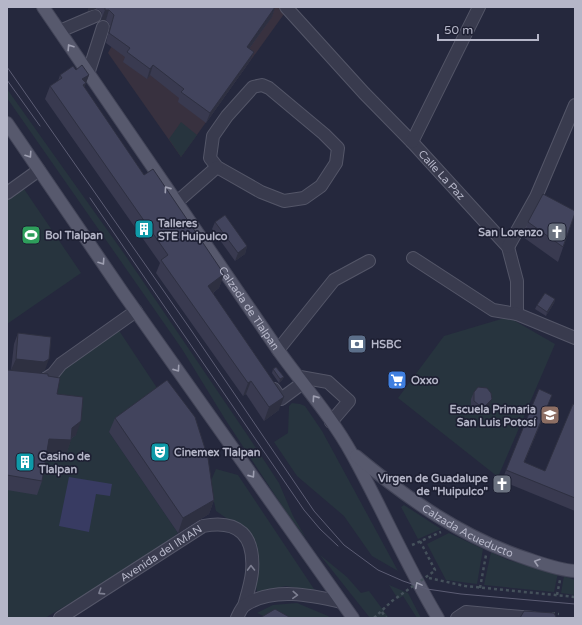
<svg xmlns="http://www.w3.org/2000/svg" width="582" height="625" font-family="'Varela Round',sans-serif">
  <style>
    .medical { fill: #38313f }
    .green { fill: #27343e }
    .water { fill: #383b62 }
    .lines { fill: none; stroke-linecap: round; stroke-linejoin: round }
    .minor-casing { stroke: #545668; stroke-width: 14 }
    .major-casing { stroke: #424457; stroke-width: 14 }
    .path { stroke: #45515b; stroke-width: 2.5; stroke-dasharray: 3 3; stroke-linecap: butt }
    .minor { stroke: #393b4e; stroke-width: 12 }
    .major { stroke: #57596d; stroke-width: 12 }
    .tram { stroke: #5c5d74; stroke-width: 1 }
    .path-bridge { stroke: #45515b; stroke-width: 2.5; stroke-dasharray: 3 3; stroke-linecap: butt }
    .wall { fill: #393a50 }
    .shaded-wall { fill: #2e3041 }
    .building { fill: #42445d; stroke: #2e3041 }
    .oneway { stroke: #9e9fb1 }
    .oneway2 { stroke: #7d7f91 }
    .labels { text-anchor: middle; stroke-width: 3.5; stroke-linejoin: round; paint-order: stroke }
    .street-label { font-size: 11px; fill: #b5b6c8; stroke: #1e2033 }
    .poi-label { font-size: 11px; font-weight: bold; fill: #b5b6c8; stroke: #1e2033; text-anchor: start }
  </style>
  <rect width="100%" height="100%" fill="#25283d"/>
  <path class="medical" d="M 132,7 L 278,7 L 284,14 L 181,157 L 108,53 Z"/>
  <path class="green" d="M 7,89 L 125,255 L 248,436 L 279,483 L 293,516 L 306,538 L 288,515 L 225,419 L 182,349 L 7,98 Z
    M 181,122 L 197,135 L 181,157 L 169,139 Z
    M 22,186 L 81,273 L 7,324 L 7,197 Z
    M 508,317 L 555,344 L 498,477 L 398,398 L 444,336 Z
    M 114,323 L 161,394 L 109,432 L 178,533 L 148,557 L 45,618 L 7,618 L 7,373 L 43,380 L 55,362 Z
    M 292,403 L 300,404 L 305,406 L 322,431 L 398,571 L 372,556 L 344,516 L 297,476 L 274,442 L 288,433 L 289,406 Z
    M 216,469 L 238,475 L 316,592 L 286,586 L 257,592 L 247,532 L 216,511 L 210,483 Z
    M 404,505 L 441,529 L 418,539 L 401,507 Z
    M 449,533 L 483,549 L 477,584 L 446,580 L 427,544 Z
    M 491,552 L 508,560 L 558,573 L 554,592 L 484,585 Z
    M 320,555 L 347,577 L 361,593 L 369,591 L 389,618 L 370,618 Z
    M 564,576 L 575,580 L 575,595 L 561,593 Z
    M 389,585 L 408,593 L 421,618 L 417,618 L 403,596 L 398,599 Z
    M 297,603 L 328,616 L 330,618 L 268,618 L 257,613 L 273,605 Z"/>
  <path class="water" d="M 69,477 L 112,484 L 110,496 L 96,494 L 89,532 L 59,526 Z"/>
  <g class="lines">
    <defs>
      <g id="minor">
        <path id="s1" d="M 286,7 L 364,93 L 412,142 L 508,247 L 517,281 L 517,314"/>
        <path d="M 60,31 L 95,16"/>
        <path d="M 88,74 L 103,27"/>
        <path d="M 262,85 L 269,88 L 324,134 L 338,148 L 336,163 L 321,186 L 304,198 L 284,201 L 261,192 L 217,167 L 210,158 L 213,136 L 227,116 L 253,87 Z"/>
        <path d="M 412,142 L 479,7"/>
        <path d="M 7,193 L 39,170"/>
        <path d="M 177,202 L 217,167"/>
        <path d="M 508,247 L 536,197 L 575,105"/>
        <path d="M 413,258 L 493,310 L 517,314 L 575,338"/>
        <path d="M 278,350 L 334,280 L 369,261"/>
        <path d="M 7,377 L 42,381 L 53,374 L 61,364 L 136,311"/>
        <path d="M 300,377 L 328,382 L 349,401 L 331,422"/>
        <path d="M 274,389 L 281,399 L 304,382"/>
        <path id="s2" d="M 60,618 L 203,526 C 239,519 255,536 252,572 C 251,583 247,595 244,606"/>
        <path d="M 237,618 C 239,614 241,608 245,605 C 273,587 311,595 341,602"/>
        <path d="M 457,618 L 466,612 L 533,618"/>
      </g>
      <g id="major">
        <path id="s3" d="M 43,7 L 278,350 C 303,385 331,416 352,454 C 382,508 406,565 438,618"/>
        <path d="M 7,123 L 123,293 L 353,618"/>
        <path id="s4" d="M 356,456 C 408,499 463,538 528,559 C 543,564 559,570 575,571"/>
      </g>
    </defs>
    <use href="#minor" class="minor-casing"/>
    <use href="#major" class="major-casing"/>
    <path class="path" d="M 420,541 L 435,570 L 433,572
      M 412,545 L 441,532
      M 429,578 L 465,586 L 575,597
      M 480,588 L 486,555
      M 557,595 L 560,580
      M 382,612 L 386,618
      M 551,618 L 551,613 L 559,614"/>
    <use href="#minor" class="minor"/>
    <use href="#major" class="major"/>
    <path class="tram" d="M 7,67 L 191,330 L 314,511 L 344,545 L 378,570 L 403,581 L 427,589 L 461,594 L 575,604
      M 7,80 L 40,126
      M 90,198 L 304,510 L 320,529 L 338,546"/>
    <path class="path-bridge" d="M 374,618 L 392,601 L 433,572"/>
  </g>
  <path class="wall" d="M 89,7 L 275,7 L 272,17 L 249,49 L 254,52 L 250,61 L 206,123 L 178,102 L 179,98 L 150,75 L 147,79 L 123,62 L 125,57 L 106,43 L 110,25 L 106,20 L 101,20 L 102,13 L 99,10 L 96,9 L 88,11 Z
    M 76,70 L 89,75 L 84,88 L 144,175 L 224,274 L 219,288 L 213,293 L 279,410 L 264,421 L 246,394 L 243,396 L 156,273 L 160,263 L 45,99 L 50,86 L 58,81 L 60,75 Z
    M 575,213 L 558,262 L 523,237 L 528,222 Z
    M 215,222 L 247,246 L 245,254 L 235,261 L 212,229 Z
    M 555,299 L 554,303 L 546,316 L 535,309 L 537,305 Z
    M 18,333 L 45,370 L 40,373 L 11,370 L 14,344 Z
    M 273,369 L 284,377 L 282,380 L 279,383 L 272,373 Z
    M 7,370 L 48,376 L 76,435 L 71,439 L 66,455 L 47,453 L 42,481 L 37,495 L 7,490 Z
    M 474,392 L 489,407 L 482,413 L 476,413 L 471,409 L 471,399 Z
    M 575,405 L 575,511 L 502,481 L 506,470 L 548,406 L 524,463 L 545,471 Z
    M 115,418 L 214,500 L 209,514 L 178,533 L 109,432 Z"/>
  <path class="shaded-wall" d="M 89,7 L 96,7 L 96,9 L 88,11 Z
    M 275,7 L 272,17 L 243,57 L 247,47 Z
    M 105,10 L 109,10 L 106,20 L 101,20 Z
    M 254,52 L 250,61 L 206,123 L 210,113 Z
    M 153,65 L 150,75 L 147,79 L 150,69 Z
    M 89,75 L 84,88 L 81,97 L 82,79 Z
    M 247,246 L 245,254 L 235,261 L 238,253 Z
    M 224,274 L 219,288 L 203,300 L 208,286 Z
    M 555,299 L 554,303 L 546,316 L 547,312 Z
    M 16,359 L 49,359 L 45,370 L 40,373 L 11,370 Z
    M 284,377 L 282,380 L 279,383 L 280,379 Z
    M 251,381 L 246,394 L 243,396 L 248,383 Z
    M 552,395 L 548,406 L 520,473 L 524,462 Z
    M 284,397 L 279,410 L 264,421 L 269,407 Z
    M 492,399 L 489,407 L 482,413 L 476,413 L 479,405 Z
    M 81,421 L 76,435 L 69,440 L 71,440 L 66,455 L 44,453 L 49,439 L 72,428 Z
    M 214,500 L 209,514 L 178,533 L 183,518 Z"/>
  <path class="building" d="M 105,7 L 275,7 L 247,47 L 254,52 L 210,113 L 181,92 L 184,89 L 153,65 L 150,69 L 127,52 L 130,48 L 109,33 L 114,15 L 109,10 L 105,10 Z
    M 82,65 L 89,75 L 82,79 L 86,83 L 83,85 L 144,175 L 153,169 L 224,274 L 208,286 L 284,397 L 269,407 L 251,381 L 248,383 L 161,260 L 168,255 L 50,86 L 62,78 L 60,75 L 73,66 L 76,70 Z
    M 543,194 L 575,211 L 575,213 L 563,247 L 528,222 Z
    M 225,215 L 247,246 L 238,253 L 215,222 Z
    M 545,293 L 555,299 L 547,312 L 537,305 Z
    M 18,333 L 51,337 L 49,359 L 44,362 L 16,359 Z
    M 276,367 L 284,377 L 280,379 L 273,369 Z
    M 7,370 L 48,374 L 48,376 L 60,378 L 57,394 L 83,397 L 81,421 L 72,428 L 71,440 L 49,439 L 42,481 L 7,475 Z
    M 167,380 L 195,417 L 208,458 L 214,500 L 183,518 L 115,418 Z
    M 478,387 L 487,388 L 491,393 L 492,399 L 485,406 L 479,405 L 474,401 L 474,392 Z
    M 539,389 L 552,395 L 524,462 L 545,471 L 573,404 L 575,405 L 575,498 L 506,470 Z
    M 275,609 L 291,618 L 260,618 Z
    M 524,611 L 554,613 L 556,617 L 556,618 L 520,618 Z"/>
  <defs><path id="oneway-chevron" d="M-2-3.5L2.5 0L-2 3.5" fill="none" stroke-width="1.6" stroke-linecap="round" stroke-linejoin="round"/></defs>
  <g class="oneway">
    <use href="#oneway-chevron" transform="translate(70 47) rotate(-123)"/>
    <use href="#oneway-chevron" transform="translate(29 155) rotate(56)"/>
    <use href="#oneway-chevron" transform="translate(167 189) rotate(-125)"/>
    <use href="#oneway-chevron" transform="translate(102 262) rotate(56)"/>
    <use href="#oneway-chevron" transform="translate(177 369) rotate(55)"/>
    <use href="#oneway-chevron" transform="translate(315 398) rotate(-125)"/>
    <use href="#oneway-chevron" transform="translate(252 475) rotate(55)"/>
    <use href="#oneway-chevron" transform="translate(537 562) rotate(-162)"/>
    <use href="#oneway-chevron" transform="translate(418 585) rotate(-118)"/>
  </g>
  <g class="oneway2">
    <use href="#oneway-chevron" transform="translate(251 568) rotate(-91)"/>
    <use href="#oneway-chevron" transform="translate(101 592) rotate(147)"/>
    <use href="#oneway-chevron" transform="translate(295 595) rotate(3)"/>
  </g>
  <defs>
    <symbol id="building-square" viewBox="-11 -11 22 22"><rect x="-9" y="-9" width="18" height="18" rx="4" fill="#0f9aa8" stroke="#1e2033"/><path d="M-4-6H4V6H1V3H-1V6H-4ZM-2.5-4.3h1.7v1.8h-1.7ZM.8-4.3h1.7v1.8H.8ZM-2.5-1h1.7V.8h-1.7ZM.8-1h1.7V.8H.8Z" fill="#fff"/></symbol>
    <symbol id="church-square" viewBox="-11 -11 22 22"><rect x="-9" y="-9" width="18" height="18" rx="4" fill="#6b7280" stroke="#1e2033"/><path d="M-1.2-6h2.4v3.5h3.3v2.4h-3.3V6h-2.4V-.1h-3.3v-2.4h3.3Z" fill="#fff"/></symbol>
    <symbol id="stadium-square" viewBox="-11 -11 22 22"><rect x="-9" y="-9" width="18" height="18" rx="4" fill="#2e9e5b" stroke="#1e2033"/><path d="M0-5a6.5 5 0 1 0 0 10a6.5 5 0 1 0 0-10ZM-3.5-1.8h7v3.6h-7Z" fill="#fff"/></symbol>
    <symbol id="bank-square" viewBox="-11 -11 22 22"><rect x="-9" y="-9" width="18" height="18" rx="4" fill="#5c6f8a" stroke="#1e2033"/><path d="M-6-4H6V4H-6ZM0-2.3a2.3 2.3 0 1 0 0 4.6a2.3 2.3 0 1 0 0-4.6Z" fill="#fff"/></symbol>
    <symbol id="supermarket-square" viewBox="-11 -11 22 22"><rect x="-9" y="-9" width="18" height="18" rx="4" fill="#3f7fe0" stroke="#1e2033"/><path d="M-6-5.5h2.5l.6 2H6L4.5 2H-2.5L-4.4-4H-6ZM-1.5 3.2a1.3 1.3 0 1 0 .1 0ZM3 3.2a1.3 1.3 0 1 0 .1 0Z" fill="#fff"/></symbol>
    <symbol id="school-square" viewBox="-11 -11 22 22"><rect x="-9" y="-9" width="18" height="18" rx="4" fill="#8d6e63" stroke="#1e2033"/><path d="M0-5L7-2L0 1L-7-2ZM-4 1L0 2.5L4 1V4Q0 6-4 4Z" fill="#fff"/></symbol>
    <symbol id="theatre-square" viewBox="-11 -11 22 22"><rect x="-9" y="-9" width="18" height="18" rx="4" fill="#0f9aa8" stroke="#1e2033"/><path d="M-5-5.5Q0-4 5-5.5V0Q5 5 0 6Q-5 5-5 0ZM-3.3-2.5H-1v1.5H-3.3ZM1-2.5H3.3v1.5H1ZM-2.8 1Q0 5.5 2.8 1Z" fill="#fff"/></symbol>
  </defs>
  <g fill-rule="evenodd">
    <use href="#building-square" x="133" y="218" width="22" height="22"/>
    <use href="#church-square" x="546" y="221" width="22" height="22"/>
    <use href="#stadium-square" x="20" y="224" width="22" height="22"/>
    <use href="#bank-square" x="346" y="333" width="22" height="22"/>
    <use href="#supermarket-square" x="386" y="369" width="22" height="22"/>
    <use href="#school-square" x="539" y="404" width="22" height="22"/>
    <use href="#theatre-square" x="149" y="441" width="22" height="22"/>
    <use href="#building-square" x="14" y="451" width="22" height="22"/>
    <use href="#church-square" x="491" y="473" width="22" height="22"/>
  </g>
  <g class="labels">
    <g class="street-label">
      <text dy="4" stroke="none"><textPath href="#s1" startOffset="229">Calle La Paz</textPath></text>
      <text dy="4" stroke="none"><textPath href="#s3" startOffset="365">Calzada de Tlalpan</textPath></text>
      <text dy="4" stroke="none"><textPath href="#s4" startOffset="135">Calzada Acueducto</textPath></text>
      <text dy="4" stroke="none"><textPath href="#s2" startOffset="120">Avenida del IMAN</textPath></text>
    </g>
    <g class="poi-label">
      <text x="158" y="227">Talleres<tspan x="158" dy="13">STE Huipulco</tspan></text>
      <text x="543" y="236" text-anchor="end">San Lorenzo</text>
      <text x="45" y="239">Bol Tlalpan</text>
      <text x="371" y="348">HSBC</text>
      <text x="411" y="384">Oxxo</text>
      <text x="536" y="413" text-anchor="end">Escuela Primaria<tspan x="536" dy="13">San Luis Potosí</tspan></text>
      <text x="174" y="456">Cinemex Tlalpan</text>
      <text x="39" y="460">Casino de<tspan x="39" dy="13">Tlalpan</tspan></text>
      <text x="488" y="482" text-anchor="end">Virgen de Guadalupe<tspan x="488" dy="13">de "Huipulco"</tspan></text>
    </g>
  </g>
  <rect width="582" height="625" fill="none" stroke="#b5b6c8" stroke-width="16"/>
  <path d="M438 34v6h100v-6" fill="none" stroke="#b5b6c8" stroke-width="2"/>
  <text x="444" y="34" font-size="12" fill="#b5b6c8" stroke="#1e2033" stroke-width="3" paint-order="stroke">50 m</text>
</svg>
